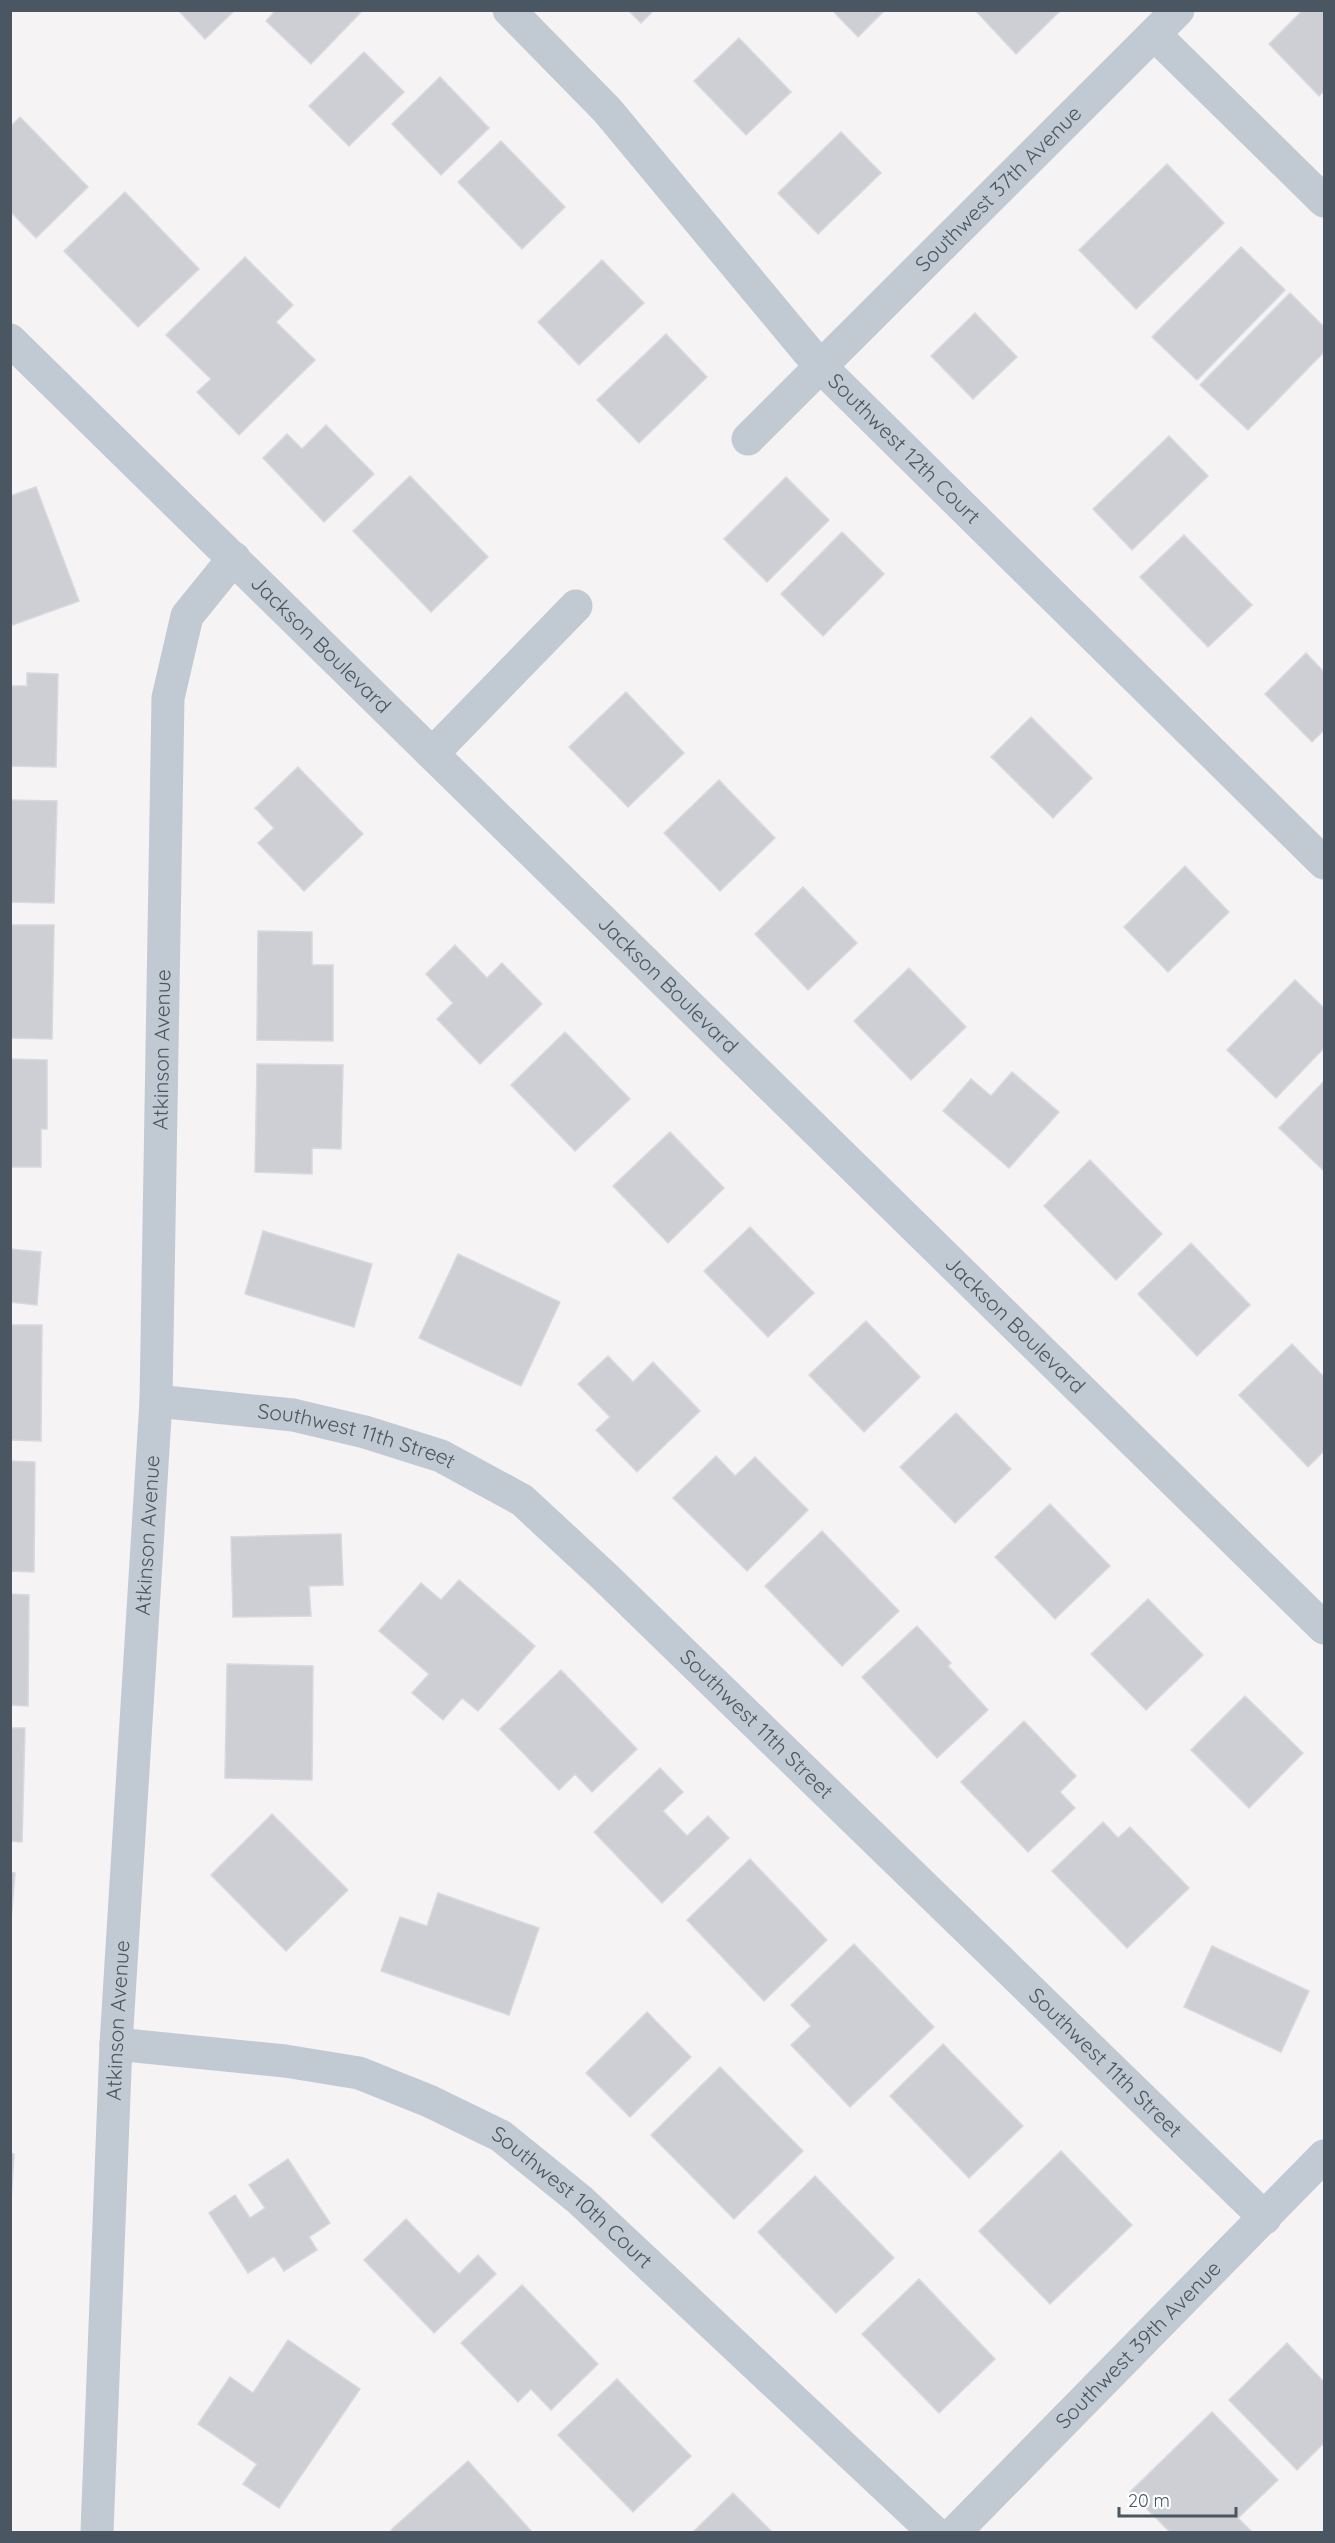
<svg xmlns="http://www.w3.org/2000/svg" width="1335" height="2543" font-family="Quicksand,sans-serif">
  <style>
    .building { fill: #cdcfd5; stroke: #d7d9de; stroke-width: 1.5 }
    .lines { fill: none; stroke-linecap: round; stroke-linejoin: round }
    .minor { stroke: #c1cad2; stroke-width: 33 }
    .labels { text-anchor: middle; stroke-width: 4.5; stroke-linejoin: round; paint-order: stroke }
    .street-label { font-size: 21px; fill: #4a5661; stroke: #fff }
  </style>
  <rect width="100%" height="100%" fill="#f5f3f3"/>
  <path class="building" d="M 178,10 L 235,10 L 205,39 Z
    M 276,10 L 363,10 L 311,64 L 266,21 Z
    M 628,10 L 654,10 L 641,23 Z
    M 832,10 L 885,10 L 858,37 Z
    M 975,10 L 1061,10 L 1016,54 Z
    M 1303,10 L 1324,10 L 1324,91 L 1319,96 L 1269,44 Z
    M 739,38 L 791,92 L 746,135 L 694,81 Z
    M 364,52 L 404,92 L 349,146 L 309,106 Z
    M 440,77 L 489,128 L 441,175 L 392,124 Z
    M 20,117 L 88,187 L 36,238 L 10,211 L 10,127 Z
    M 841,132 L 881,173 L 818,234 L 778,193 Z
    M 501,141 L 565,207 L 522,249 L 458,182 Z
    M 1167,164 L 1224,223 L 1136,309 L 1079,250 Z
    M 125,192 L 199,269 L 138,327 L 64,251 Z
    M 1241,247 L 1285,290 L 1197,380 L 1152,337 Z
    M 245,257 L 293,305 L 276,322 L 315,360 L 239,435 L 197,392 L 211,379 L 166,335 Z
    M 602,260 L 644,303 L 579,365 L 538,322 Z
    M 1290,293 L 1324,327 L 1324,352 L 1248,430 L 1200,385 Z
    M 975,313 L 1017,357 L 973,399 L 931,356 Z
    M 666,334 L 707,377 L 639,443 L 597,400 Z
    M 326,425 L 374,474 L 324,522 L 263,458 L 287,434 L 302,449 Z
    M 1169,436 L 1208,476 L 1132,550 L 1093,509 Z
    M 410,476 L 488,557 L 431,612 L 353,531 Z
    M 786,477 L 829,520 L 767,582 L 724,539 Z
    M 36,487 L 79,601 L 10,626 L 10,496 Z
    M 842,532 L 884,574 L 823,636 L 781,594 Z
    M 1184,535 L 1252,605 L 1208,647 L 1140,577 Z
    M 1306,653 L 1324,672 L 1324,730 L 1312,742 L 1265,694 Z
    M 27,673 L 58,674 L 56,767 L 10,766 L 10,686 L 27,686 Z
    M 626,692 L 684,753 L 628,807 L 569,747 Z
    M 1031,717 L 1092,778 L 1053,818 L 991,757 Z
    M 298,767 L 363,834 L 304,891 L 258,843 L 274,828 L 255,808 Z
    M 719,780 L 775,838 L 720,891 L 664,833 Z
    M 10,800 L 57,801 L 54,903 L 10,902 Z
    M 1185,866 L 1229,912 L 1168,972 L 1124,927 Z
    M 803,887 L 857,943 L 808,990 L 755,934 Z
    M 10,925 L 54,925 L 52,1039 L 10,1038 Z
    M 258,931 L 312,932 L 312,965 L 333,965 L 333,1041 L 257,1040 Z
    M 455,945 L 487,978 L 502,963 L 542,1004 L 480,1064 L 437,1019 L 453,1003 L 426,974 Z
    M 909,968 L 966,1027 L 911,1080 L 854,1021 Z
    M 1295,980 L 1324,1008 L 1324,1048 L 1276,1098 L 1227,1050 Z
    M 565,1032 L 630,1099 L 575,1151 L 511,1085 Z
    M 10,1059 L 47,1060 L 47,1129 L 41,1129 L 41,1167 L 10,1167 Z
    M 257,1064 L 343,1065 L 341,1149 L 312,1148 L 312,1174 L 255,1172 Z
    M 1012,1072 L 1059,1112 L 1009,1168 L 943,1111 L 971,1079 L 991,1096 Z
    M 1324,1081 L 1324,1171 L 1279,1128 Z
    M 670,1132 L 724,1188 L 668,1243 L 613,1186 Z
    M 1090,1160 L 1162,1234 L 1116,1280 L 1044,1206 Z
    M 750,1227 L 814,1293 L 768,1337 L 704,1271 Z
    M 263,1231 L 372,1264 L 354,1327 L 245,1294 Z
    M 1191,1243 L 1250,1305 L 1197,1356 L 1138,1294 Z
    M 10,1249 L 41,1252 L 37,1305 L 10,1302 Z
    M 458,1254 L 560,1302 L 521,1386 L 419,1338 Z
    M 866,1321 L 920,1377 L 864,1432 L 809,1375 Z
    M 10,1325 L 42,1325 L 41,1441 L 10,1440 Z
    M 1292,1344 L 1324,1377 L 1324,1451 L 1308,1467 L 1239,1395 Z
    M 608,1356 L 633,1382 L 653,1362 L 700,1411 L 637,1472 L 596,1430 L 610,1417 L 578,1384 Z
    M 956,1413 L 1011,1469 L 955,1523 L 900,1467 Z
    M 716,1456 L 735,1476 L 755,1457 L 808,1510 L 747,1571 L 673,1498 Z
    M 10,1461 L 35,1462 L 34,1572 L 10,1571 Z
    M 1050,1504 L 1110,1566 L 1055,1619 L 995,1557 Z
    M 822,1531 L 899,1611 L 842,1666 L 765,1586 Z
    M 341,1534 L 343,1585 L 309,1586 L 311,1616 L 233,1617 L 231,1537 Z
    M 459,1580 L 535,1646 L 478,1711 L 462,1698 L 443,1720 L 412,1693 L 429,1674 L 379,1631 L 421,1583 L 441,1600 Z
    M 10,1594 L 29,1595 L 28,1706 L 10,1705 Z
    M 1148,1599 L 1203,1655 L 1146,1710 L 1091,1654 Z
    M 917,1626 L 951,1663 L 948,1666 L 988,1710 L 937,1758 L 862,1677 Z
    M 227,1664 L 313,1666 L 312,1780 L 225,1778 Z
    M 561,1670 L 637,1749 L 592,1792 L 575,1774 L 559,1790 L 500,1729 Z
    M 1245,1696 L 1303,1753 L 1249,1808 L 1191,1750 Z
    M 1024,1721 L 1076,1776 L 1060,1792 L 1075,1808 L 1028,1852 L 961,1782 Z
    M 10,1728 L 25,1728 L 22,1842 L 10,1841 Z
    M 660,1768 L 683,1792 L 663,1811 L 687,1836 L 708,1816 L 729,1838 L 662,1903 L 594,1832 Z
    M 272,1814 L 348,1890 L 286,1951 L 211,1875 Z
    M 1103,1822 L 1118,1838 L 1130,1827 L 1189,1888 L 1127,1948 L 1052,1871 Z
    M 750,1859 L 827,1940 L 764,2001 L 687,1920 Z
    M 10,1872 L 15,1873 L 10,1931 Z
    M 438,1893 L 539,1928 L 509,2015 L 381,1971 L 400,1917 L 427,1926 Z
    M 854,1944 L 934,2027 L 850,2107 L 791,2045 L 811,2026 L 791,2005 Z
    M 1212,1946 L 1309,1991 L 1281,2052 L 1184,2007 Z
    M 647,2012 L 691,2057 L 630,2117 L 586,2073 Z
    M 943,2044 L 1023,2126 L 969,2178 L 890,2096 Z
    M 720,2067 L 803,2151 L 734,2219 L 651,2135 Z
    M 1061,2151 L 1132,2225 L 1050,2304 L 979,2231 Z
    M 10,2153 L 14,2154 L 10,2217 Z
    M 288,2159 L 330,2223 L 309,2237 L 317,2250 L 284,2271 L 274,2256 L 248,2273 L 209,2213 L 235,2195 L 250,2218 L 265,2208 L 249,2185 Z
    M 815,2176 L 894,2258 L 836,2313 L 758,2232 Z
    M 406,2219 L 459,2274 L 478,2255 L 496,2274 L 434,2333 L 364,2260 Z
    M 919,2279 L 995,2359 L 939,2413 L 862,2334 Z
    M 522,2285 L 598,2364 L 551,2410 L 531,2389 L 518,2402 L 461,2343 Z
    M 288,2340 L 360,2389 L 279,2508 L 243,2484 L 257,2464 L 198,2424 L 230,2377 L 253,2393 Z
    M 1287,2343 L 1324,2382 L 1324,2443 L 1297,2470 L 1229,2400 Z
    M 617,2379 L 691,2456 L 633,2512 L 558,2435 Z
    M 1212,2412 L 1278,2480 L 1238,2518 L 1252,2532 L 1170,2532 L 1130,2492 Z
    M 468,2461 L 532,2532 L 393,2532 L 391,2530 Z
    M 733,2493 L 772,2532 L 693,2532 Z"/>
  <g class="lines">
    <g class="minor">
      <path id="s1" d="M 509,10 L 607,110 L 819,365 L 1324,863"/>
      <path d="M 1154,34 L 1324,201"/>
      <path id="s2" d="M 10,340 L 1324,1628"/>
      <path id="s3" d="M 748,439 L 1178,10"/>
      <path d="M 433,753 L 576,606"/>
      <path id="s4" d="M 156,1401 L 293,1415 L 365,1432 L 441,1456 L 522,1500 L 605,1577 L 1265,2218"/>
      <path id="s5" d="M 116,2044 L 285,2061 L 359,2073 L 429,2101 L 501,2136 L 580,2200 L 934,2532"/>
      <path id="s6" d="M 97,2532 L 116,2044 L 156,1401 L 168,698 L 187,616 L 234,558"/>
      <path id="s7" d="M 955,2532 L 1324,2156"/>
    </g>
  </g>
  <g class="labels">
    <g class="street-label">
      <text dy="7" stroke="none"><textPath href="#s3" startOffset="354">Southwest 37th Avenue</textPath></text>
      <text dy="7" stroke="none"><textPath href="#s1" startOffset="591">Southwest 12th Court</textPath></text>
      <text dy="7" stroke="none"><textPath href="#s2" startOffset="435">Jackson Boulevard</textPath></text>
      <text dy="7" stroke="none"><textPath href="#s2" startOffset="921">Jackson Boulevard</textPath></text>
      <text dy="7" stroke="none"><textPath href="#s6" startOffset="1484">Atkinson Avenue</textPath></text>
      <text dy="7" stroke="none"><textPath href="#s2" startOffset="1407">Jackson Boulevard</textPath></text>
      <text dy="7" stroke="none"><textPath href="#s4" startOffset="204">Southwest 11th Street</textPath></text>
      <text dy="7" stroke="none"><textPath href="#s6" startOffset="998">Atkinson Avenue</textPath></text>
      <text dy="7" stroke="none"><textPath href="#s4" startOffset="708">Southwest 11th Street</textPath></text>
      <text dy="7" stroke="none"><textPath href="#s6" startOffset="512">Atkinson Avenue</textPath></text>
      <text dy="7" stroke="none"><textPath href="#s4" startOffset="1194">Southwest 11th Street</textPath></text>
      <text dy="7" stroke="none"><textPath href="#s5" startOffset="494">Southwest 10th Court</textPath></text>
      <text dy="7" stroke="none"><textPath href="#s7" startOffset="262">Southwest 39th Avenue</textPath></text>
    </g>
  </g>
  <rect width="1335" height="2543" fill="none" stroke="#4a5661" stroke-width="24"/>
  <path d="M1119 2507v9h117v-9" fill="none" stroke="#4a5661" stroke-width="3"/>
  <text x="1128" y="2507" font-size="18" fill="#4a5661" stroke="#ffffff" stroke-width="4.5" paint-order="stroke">20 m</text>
</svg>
